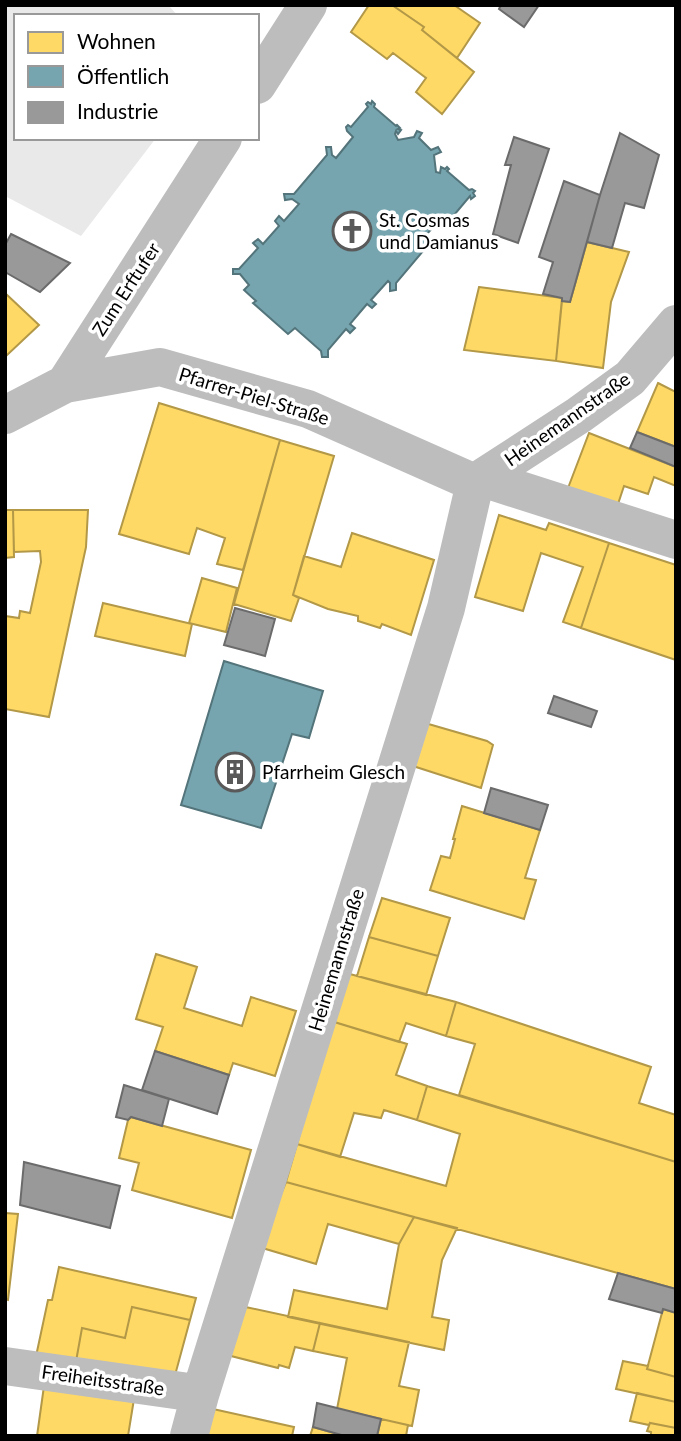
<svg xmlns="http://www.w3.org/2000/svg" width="681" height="1441" font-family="Lato,sans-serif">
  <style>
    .green { fill: #e9e9e9 }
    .homes { fill: #ffd966; stroke: #b29847; stroke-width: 2 }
    .public { fill: #76a5af; stroke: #53747a; stroke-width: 2 }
    .industry { fill: #999; stroke: #6b6b6b; stroke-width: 2 }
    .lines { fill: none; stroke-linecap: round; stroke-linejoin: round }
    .minor { stroke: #bdbdbd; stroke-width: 38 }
    .labels { text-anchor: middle; stroke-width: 7; stroke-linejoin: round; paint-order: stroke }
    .poi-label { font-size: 19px; fill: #000; stroke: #fff; text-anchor: start }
    .street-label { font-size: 19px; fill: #000; stroke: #fff }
  </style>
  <rect width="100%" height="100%" fill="#fff"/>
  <path class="green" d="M 5,5 L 168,5 L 178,16 L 16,16 L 16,138 L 156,138 L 81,236 L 5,196 Z"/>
  <path class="homes" d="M 369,5 L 392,5 L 424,27 L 422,30 L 474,72 L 442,114 L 416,92 L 426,78 L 393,53 L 387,59 L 351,32 Z
    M 392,5 L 454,5 L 480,23 L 457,58 L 422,30 L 424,27 Z
    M 587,242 L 629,252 L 611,302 L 603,368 L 556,361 L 562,301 L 570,302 Z
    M 479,287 L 562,298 L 556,361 L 464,350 Z
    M 5,293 L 39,325 L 5,357 Z
    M 658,383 L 676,392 L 676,447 L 637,432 Z
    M 159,403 L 280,440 L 243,570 L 217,564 L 225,538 L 197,528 L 189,554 L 119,534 Z
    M 589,433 L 676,467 L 676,486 L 654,477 L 648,494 L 624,486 L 618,504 L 568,488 Z
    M 280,440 L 334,456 L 293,595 L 299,598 L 291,621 L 234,604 Z
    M 5,510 L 13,510 L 14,557 L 5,558 Z
    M 13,510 L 88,510 L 86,547 L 49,717 L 5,709 L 5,616 L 19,618 L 20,611 L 30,613 L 41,562 L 40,551 L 14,552 Z
    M 499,515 L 546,530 L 549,523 L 609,543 L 581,628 L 563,622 L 583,567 L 541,553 L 523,611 L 475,597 Z
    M 352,533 L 434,560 L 411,635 L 382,624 L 380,628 L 358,621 L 358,616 L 328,609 L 293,595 L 304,556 L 341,567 Z
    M 609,543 L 676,565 L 676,660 L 581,628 Z
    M 202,578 L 237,588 L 226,632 L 189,623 Z
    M 103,603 L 192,624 L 185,656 L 95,636 Z
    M 425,723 L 487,741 L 493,745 L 481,788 L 413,766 Z
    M 462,806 L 540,830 L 525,878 L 536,880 L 524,919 L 430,890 L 441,856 L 450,858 L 455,839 L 453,839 Z
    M 382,898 L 450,918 L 438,956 L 369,937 Z
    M 369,937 L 438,956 L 426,995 L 357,976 Z
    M 156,954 L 197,967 L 184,1008 L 242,1026 L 251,997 L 296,1011 L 275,1076 L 233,1063 L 229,1075 L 155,1051 L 163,1027 L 136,1019 Z
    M 346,973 L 456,1002 L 446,1036 L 406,1023 L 399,1042 L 331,1021 Z
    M 456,1002 L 651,1067 L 639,1103 L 676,1115 L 676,1162 L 459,1095 L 475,1044 L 446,1036 Z
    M 331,1021 L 407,1044 L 396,1075 L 427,1086 L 417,1120 L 384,1110 L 381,1118 L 354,1113 L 340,1157 L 297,1144 Z
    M 427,1086 L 676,1162 L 676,1289 L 286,1182 L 297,1144 L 446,1186 L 460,1134 L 417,1120 Z
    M 131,1117 L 251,1150 L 232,1218 L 132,1190 L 139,1163 L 119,1158 L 128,1120 Z
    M 286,1182 L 414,1217 L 399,1244 L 328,1224 L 316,1264 L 259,1247 Z
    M 5,1213 L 18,1214 L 8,1300 L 5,1299 Z
    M 414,1217 L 457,1228 L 442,1260 L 432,1317 L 449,1320 L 444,1350 L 288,1317 L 294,1290 L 387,1309 L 399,1244 Z
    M 59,1267 L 196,1298 L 190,1320 L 132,1307 L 125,1338 L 82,1328 L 75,1367 L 35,1361 L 48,1300 L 52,1300 Z
    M 241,1306 L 320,1323 L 313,1351 L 295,1347 L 289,1368 L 279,1365 L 278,1368 L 227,1355 Z
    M 132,1307 L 190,1320 L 174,1379 L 75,1367 L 82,1328 L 125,1338 Z
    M 663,1309 L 676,1313 L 676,1377 L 647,1369 Z
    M 320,1323 L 409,1342 L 399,1386 L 419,1390 L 412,1426 L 337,1409 L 347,1358 L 313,1351 Z
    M 623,1361 L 648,1366 L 647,1369 L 676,1377 L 676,1402 L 616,1389 Z
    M 44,1386 L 134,1399 L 128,1436 L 37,1436 Z
    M 637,1393 L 676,1402 L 676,1428 L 650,1423 L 649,1425 L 630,1421 Z
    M 213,1409 L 294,1427 L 292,1436 L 205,1436 Z
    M 381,1419 L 408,1425 L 406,1436 L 377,1436 Z
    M 650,1423 L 676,1428 L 676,1436 L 651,1436 L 651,1432 L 647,1431 Z
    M 313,1427 L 345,1436 L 310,1436 Z"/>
  <path class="public" d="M 372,101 L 375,104 L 374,107 L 396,126 L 397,125 L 400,128 L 398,129 L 401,130 L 398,134 L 396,131 L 395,134 L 398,140 L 414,137 L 417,131 L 422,133 L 419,138 L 431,150 L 438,147 L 441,152 L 434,155 L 436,172 L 440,173 L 441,167 L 445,169 L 447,167 L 449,169 L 447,171 L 469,190 L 472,189 L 475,191 L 473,193 L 475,196 L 471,199 L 470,196 L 454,215 L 455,218 L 452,220 L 443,216 L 426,235 L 429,239 L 437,239 L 438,244 L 429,244 L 396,283 L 396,290 L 390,291 L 390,283 L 388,281 L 371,300 L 376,304 L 372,308 L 367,304 L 350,324 L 355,328 L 350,333 L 346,329 L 328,350 L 328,357 L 322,357 L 321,351 L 295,328 L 288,334 L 253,303 L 256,301 L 244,290 L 249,285 L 240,274 L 233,274 L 233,269 L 239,269 L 258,248 L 253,243 L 258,239 L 263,244 L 279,226 L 275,221 L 279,216 L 284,221 L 299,204 L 292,199 L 285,200 L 284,194 L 294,194 L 327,155 L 326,147 L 331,147 L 332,155 L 336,158 L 353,137 L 347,131 L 346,127 L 348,125 L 351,127 L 368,107 L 366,104 L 368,102 L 371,104 Z
    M 224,661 L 323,691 L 309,738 L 292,734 L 261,828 L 181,805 Z"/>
  <path class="industry" d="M 501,5 L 539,5 L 524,27 L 499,9 Z
    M 620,133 L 659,155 L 644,208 L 625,203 L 612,248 L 587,242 L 600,195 Z
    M 514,137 L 549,149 L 518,243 L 493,234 L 511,165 L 505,165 Z
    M 564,181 L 600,195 L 570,302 L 562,301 L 562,298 L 543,294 L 553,262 L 539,257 Z
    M 11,234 L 70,263 L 40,292 L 5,272 L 5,245 Z
    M 637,432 L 676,447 L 676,467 L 630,448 Z
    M 235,608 L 275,619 L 265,656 L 224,645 Z
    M 554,696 L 597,711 L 591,727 L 548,713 Z
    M 491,788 L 548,805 L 540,830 L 484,813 Z
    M 155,1051 L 229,1075 L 217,1114 L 142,1090 Z
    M 124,1085 L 169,1099 L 162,1126 L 131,1117 L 128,1120 L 116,1117 Z
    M 24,1162 L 120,1186 L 110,1228 L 20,1205 Z
    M 618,1273 L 676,1289 L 676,1313 L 663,1309 L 662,1313 L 609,1299 Z
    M 317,1403 L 381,1419 L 377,1436 L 345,1436 L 313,1427 Z"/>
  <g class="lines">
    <path class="minor" d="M 257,85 L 308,5
      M 65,384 L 160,367 L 308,409 L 475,483
      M 5,415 L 65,384 L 223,138
      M 482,478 L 579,415 L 630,378 L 676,324
      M 475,483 L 482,478 L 676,540
      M 5,1366 L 196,1393 L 200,1395
      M 189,1436 L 200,1395 L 446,608 L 475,483"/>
  </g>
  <defs>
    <symbol id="church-ring" viewBox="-11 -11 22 22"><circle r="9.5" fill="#fff" stroke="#595959" stroke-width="1.5"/><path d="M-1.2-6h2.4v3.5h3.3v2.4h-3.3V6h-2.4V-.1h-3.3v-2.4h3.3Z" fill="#595959"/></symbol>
    <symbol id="building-ring" viewBox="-11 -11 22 22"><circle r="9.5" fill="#fff" stroke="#595959" stroke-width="1.5"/><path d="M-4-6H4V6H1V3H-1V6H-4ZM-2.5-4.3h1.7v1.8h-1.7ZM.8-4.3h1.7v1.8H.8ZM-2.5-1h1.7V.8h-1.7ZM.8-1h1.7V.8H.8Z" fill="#595959"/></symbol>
  </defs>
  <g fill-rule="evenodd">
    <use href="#church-ring" x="330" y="209" width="44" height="44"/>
    <use href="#building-ring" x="213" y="750" width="44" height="44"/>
  </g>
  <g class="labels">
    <g class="poi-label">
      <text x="379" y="227">St. Cosmas<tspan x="379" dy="22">und Damianus</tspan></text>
      <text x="262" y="779">Pfarrheim Glesch</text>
    </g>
    <g class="street-label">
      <text transform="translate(126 289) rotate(-57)" y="7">Zum Erftufer</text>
      <text transform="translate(254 396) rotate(17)" y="7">Pfarrer-Piel-Straße</text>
      <text transform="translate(567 419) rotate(-35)" y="7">Heinemannstraße</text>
      <text transform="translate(336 960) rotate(-73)" y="7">Heinemannstraße</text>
      <text transform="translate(103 1380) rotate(8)" y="7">Freiheitsstraße</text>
    </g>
  </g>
  <rect width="681" height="1441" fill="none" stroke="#000000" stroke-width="14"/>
  <rect x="14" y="14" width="245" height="126" fill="#ffffff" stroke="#999999" stroke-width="2"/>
  <rect x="28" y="32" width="35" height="21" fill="#ffd966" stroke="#999999" stroke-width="2"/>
  <text x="77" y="49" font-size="21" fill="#000000">Wohnen</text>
  <rect x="28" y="66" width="35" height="21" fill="#76a5af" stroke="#999999" stroke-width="2"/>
  <text x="77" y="84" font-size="21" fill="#000000">Öffentlich</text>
  <rect x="28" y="102" width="35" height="21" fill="#999999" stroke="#999999" stroke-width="2"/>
  <text x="77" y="119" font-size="21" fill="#000000">Industrie</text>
</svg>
